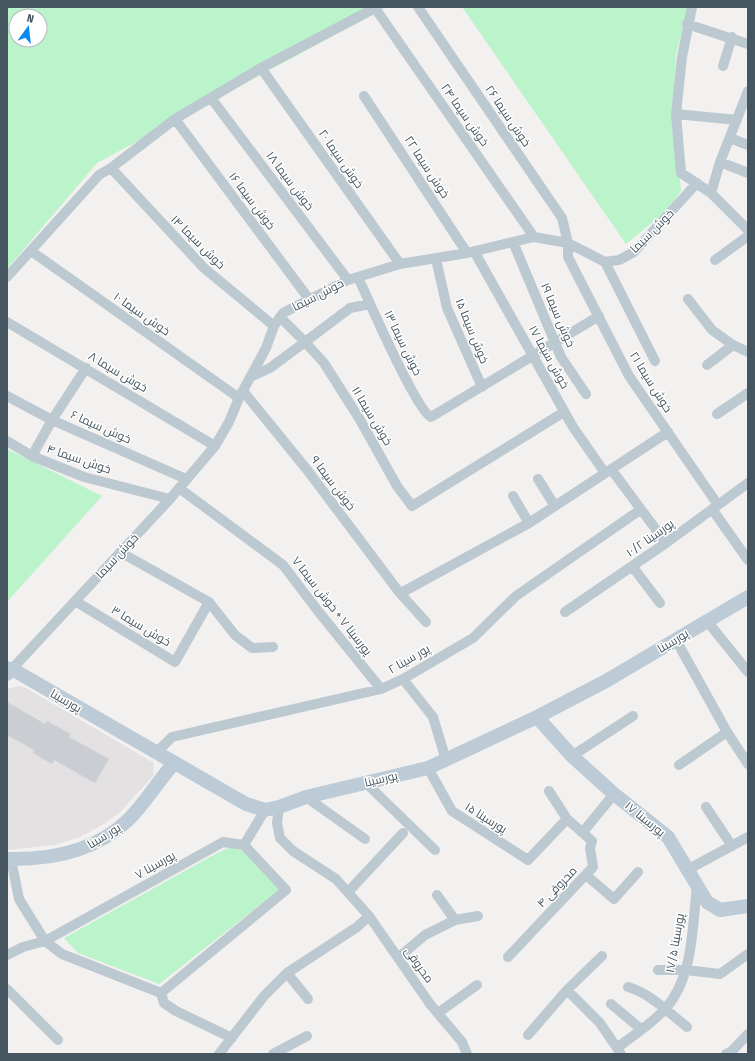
<svg xmlns="http://www.w3.org/2000/svg" width="755" height="1061" font-family="'Fira Sans Condensed',Cairo,sans-serif">
  <style>
    .education { fill: #e4e1e2 }
    .green { fill: #bbf3cb; fill-rule: evenodd }
    .building { fill: #caced3; stroke: #d4d7dc }
    .lines { fill: none; stroke-linecap: round; stroke-linejoin: round }
    .street { stroke: #bdc9d1; stroke-width: 10 }
    .secondary { stroke: #bccbd5; stroke-width: 14 }
    .labels { text-anchor: middle; stroke-width: 3; stroke-linejoin: round; paint-order: stroke }
    .street-label { font-size: 12px; fill: #465660; stroke: #fff }
  </style>
  <rect width="100%" height="100%" fill="#f3f0f0"/>
  <path class="education" d="M 18,686 L 26,688 L 154,763 L 153,776 L 120,812 L 104,824 L 80,837 L 55,845 L 7,850 L 7,689 Z"/>
  <path class="green" d="M 7,7 L 387,7 L 97,163 L 7,269 ZM 16,16 L 40,16 L 40,40 L 16,40 Z
    M 462,7 L 688,7 L 676,55 L 673,104 L 681,191 L 665,212 L 626,244 Z
    M 7,449 L 102,496 L 7,602 Z
    M 230,847 L 249,853 L 279,890 L 159,984 L 78,953 L 64,938 L 210,857 Z"/>
  <path class="building" d="M 7,702 L 45,724 L 47,721 L 71,734 L 69,737 L 109,759 L 95,783 L 54,760 L 52,764 L 33,753 L 34,750 L 7,735 Z"/>
  <g class="lines">
    <path class="street" d="M 418,7 L 562,218 L 568,243 L 568,257 L 629,376 L 718,505
      M 692,7 L 682,57 L 676,114 L 681,173 L 711,193 L 748,230
      M 375,8 L 534,237
      M 687,24 L 748,44
      M 723,66 L 732,37
      M 261,68 L 400,264
      M 364,96 L 467,253
      M 211,98 L 348,280
      M 676,114 L 737,120
      M 175,119 L 309,299
      M 730,138 L 748,145
      M 720,162 L 748,173
      M 111,168 L 204,268 L 274,326
      M 711,193 L 720,162 L 748,91
      M 513,242 L 561,357 L 586,394
      M 31,251 L 239,398
      M 474,251 L 573,427 L 605,473
      M 436,259 L 447,308 L 482,387
      M 715,260 L 748,236
      M 605,262 L 655,361
      M 7,277 L 99,175 L 111,168 L 175,119 L 261,68 L 377,7
      M 358,277 C 368,299 416,410 431,417 L 599,316
      M 688,299 L 712,330 L 733,345 L 748,352
      M 280,317 L 305,342 L 350,308 L 370,304
      M 7,322 L 215,446
      M 707,365 L 733,345
      M 250,377 L 270,368 L 305,342 L 324,363 L 359,418 L 397,486 L 412,506 L 564,412
      M 243,391 L 308,471 L 399,592 L 426,622
      M 7,396 L 52,420 L 186,479
      M 717,414 L 748,393
      M 7,441 L 32,456 L 84,477 L 170,499
      M 32,456 L 52,420 L 86,368
      M 611,469 L 666,543
      M 538,479 L 555,506
      M 179,488 L 283,565 L 318,611 L 381,689
      M 513,496 L 529,523
      M 712,509 L 748,560
      M 120,552 L 209,602 L 235,635 L 252,648 L 273,647
      M 632,566 L 660,603
      M 401,593 L 529,523 L 668,432
      M 75,601 L 175,662 L 209,602
      M 565,612 L 666,543 L 748,483
      M 707,621 L 748,672
      M 676,640 L 727,732 L 748,764
      M 7,666 L 12,669 L 170,499 L 215,446 L 229,422 L 239,398 L 266,348 L 274,326 L 283,313 L 348,280 L 400,264 L 467,253 L 534,237 L 568,243 L 605,262 L 619,260 L 634,252 L 697,183
      M 403,679 L 433,717 L 446,760
      M 156,753 L 172,737 L 381,689 L 403,679 L 473,638 L 516,596 L 640,510
      M 572,756 L 633,716
      M 679,765 L 727,732
      M 428,768 L 452,811 L 528,860 L 567,819 L 592,841 L 590,848 L 593,867 L 508,957
      M 366,783 L 435,850
      M 549,791 L 567,819
      M 306,797 L 365,839
      M 279,807 L 277,823 L 280,838 L 293,851 L 336,879 L 369,916 L 430,1004 L 462,1042 L 467,1054
      M 706,807 L 732,846
      M 583,832 L 614,794
      M 244,845 L 265,810
      M 11,859 L 19,899 L 45,941 L 62,954 L 161,993 L 286,890 L 244,845
      M 687,870 L 748,837
      M 587,876 L 614,899 L 638,872
      M 348,892 L 403,833
      M 437,895 L 455,920
      M 7,955 L 23,947 L 45,941 L 223,842 L 244,845
      M 398,958 L 425,935 L 455,920 L 478,916
      M 658,970 L 686,970 L 720,974 L 748,954
      M 287,973 L 308,999
      M 628,987 C 650,993 669,1013 687,1027
      M 7,989 L 58,1040
      M 567,990 L 600,1023 L 621,1054
      M 161,993 L 164,1003 L 176,1011 L 232,1038
      M 611,1004 L 641,1029
      M 438,1013 L 477,985
      M 528,1035 L 567,990 L 602,956
      M 617,1048 C 632,1036 653,1023 665,1009 C 694,977 692,927 697,886
      M 219,1054 L 264,996 L 287,973 L 357,927 L 369,916
      M 273,1054 L 307,1036
      M 726,1054 L 731,1052 L 748,1034"/>
    <path class="secondary" d="M 7,674 L 12,669 L 246,804 L 265,810 L 279,807 L 306,797 L 428,768 L 537,717 L 606,681 L 748,597
      M 537,717 L 572,756 L 614,794 L 668,837 L 707,902 L 720,910 L 748,906
      M 7,859 C 51,860 94,852 127,821 C 143,806 159,780 174,763"/>
  </g>
  <g class="labels">
    <g class="street-label">
      <text transform="translate(465 115) rotate(55)" y="4">خوش سیما ۲۴</text>
      <text transform="translate(508 116) rotate(56)" y="4">خوش سیما ۲۶</text>
      <text transform="translate(341 159) rotate(55)" y="4">خوش سیما ۲۰</text>
      <text transform="translate(427 167) rotate(57)" y="4">خوش سیما ۲۲</text>
      <text transform="translate(290 181) rotate(53)" y="4">خوش سیما ۱۸</text>
      <text transform="translate(252 201) rotate(53)" y="4">خوش سیما ۱۶</text>
      <text transform="translate(652 231) rotate(-45)" y="4">خوش سیما</text>
      <text transform="translate(198 242) rotate(45)" y="4">خوش سیما ۱۴</text>
      <text transform="translate(318 295) rotate(-27)" y="4">خوش سیما</text>
      <text transform="translate(142 314) rotate(35)" y="4">خوش سیما ۱۰</text>
      <text transform="translate(558 315) rotate(67)" y="4">خوش سیما ۱۹</text>
      <text transform="translate(472 331) rotate(68)" y="4">خوش سیما ۱۵</text>
      <text transform="translate(403 343) rotate(64)" y="4">خوش سیما ۱۳</text>
      <text transform="translate(549 357) rotate(61)" y="4">خوش سیما ۱۷</text>
      <text transform="translate(118 372) rotate(31)" y="4">خوش سیما ۸</text>
      <text transform="translate(651 382) rotate(58)" y="4">خوش سیما ۲۱</text>
      <text transform="translate(372 416) rotate(59)" y="4">خوش سیما ۱۱</text>
      <text transform="translate(101 427) rotate(24)" y="4">خوش سیما ۶</text>
      <text transform="translate(79 459) rotate(19)" y="4">خوش سیما ۴</text>
      <text transform="translate(333 483) rotate(53)" y="4">خوش سیما ۹</text>
      <text transform="translate(650 538) rotate(-35)" y="4">پورسینا ۱۰/۲</text>
      <text transform="translate(117 556) rotate(-47)" y="4">خوش سیما</text>
      <text transform="translate(332 606) rotate(52)" y="4">پورسینا ۷ + خوش سیما ۷</text>
      <text transform="translate(141 626) rotate(31)" y="4">خوش سیما ۳</text>
      <text transform="translate(673 641) rotate(-31)" y="4">پورسینا</text>
      <text transform="translate(409 659) rotate(-30)" y="4">پور سینا ۲</text>
      <text transform="translate(66 701) rotate(30)" y="4">پورسینا</text>
      <text transform="translate(381 779) rotate(-13)" y="4">پورسینا</text>
      <text transform="translate(486 818) rotate(32)" y="4">پورسینا ۱۵</text>
      <text transform="translate(645 819) rotate(39)" y="4">پورسینا ۱۷</text>
      <text transform="translate(104 836) rotate(-32)" y="4">پور سینا</text>
      <text transform="translate(155 865) rotate(-29)" y="4">پورسینا ۷</text>
      <text transform="translate(557 887) rotate(-46)" y="4">محروقی ۴</text>
      <text transform="translate(675 943) rotate(-80)" y="4">پورسینا ۱۷/۵</text>
      <text transform="translate(419 965) rotate(55)" y="4">محروقی</text>
    </g>
  </g>
  <rect width="755" height="1061" fill="none" stroke="#465660" stroke-width="16"/>
  <g transform="translate(28 28) rotate(15)"><circle r="19" fill="#ffffff" stroke="#b5bbbf"/>
  <path d="M0-3L7 15L0 10L-7 15Z" fill="#0988f4"/>
  <text y="-6" font-size="11" font-weight="bold" text-anchor="middle" fill="#465660">N</text>
  </g>
</svg>
